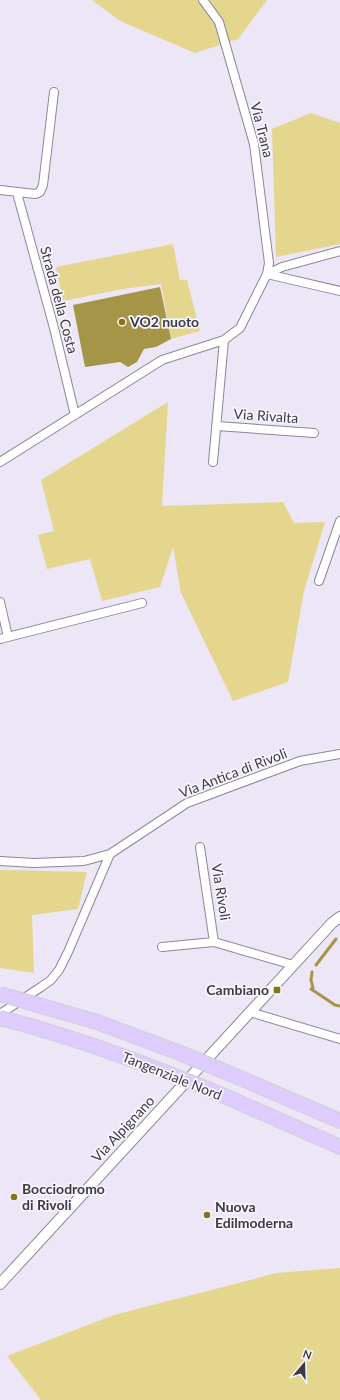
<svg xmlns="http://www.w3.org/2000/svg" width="340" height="1400" font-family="Lato,sans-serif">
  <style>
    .green { fill: #e5d68e }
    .water { fill: #a59547 }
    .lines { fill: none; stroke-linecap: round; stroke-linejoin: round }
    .stream { stroke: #a59547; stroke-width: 3 }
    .minor-casing { stroke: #8c8796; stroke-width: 10 }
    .tertiary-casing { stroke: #8c8796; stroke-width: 12 }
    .motorway-casing { stroke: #d0d0d1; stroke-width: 16 }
    .minor { stroke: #fff; stroke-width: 8 }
    .tertiary { stroke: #fff; stroke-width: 10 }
    .motorway { stroke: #deccfe; stroke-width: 14 }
    .motorway-bridge-casing { stroke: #d0d0d1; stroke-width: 16; stroke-linecap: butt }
    .motorway-bridge { stroke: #deccfe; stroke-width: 14 }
    .poi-dot { fill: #867416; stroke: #f8f5ff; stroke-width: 1.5 }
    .labels { text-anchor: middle; stroke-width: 3.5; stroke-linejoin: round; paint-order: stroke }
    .street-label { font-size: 14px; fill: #3d3b41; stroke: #f8f5ff }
    .poi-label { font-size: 14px; font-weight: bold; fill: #3d3b41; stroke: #f8f5ff; text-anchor: start }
  </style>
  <rect width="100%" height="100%" fill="#ece6f7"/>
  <path class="green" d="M 92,0 L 267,0 L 238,39 L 195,53 L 120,21 Z
    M 311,113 L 340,123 L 340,244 L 276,257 L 272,129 Z
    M 173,244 L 180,280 L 187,280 L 200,331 L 171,339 L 161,284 L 123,289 L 63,301 L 56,267 Z
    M 168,402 L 162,506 L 283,502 L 294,523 L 325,522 L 304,591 L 288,682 L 233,701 L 181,593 L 173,547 L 160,587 L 102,601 L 90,559 L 47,569 L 38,535 L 54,531 L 41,480 Z
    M 0,870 L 87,872 L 78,909 L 32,915 L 34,973 L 0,968 Z
    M 340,1268 L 340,1400 L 41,1400 L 7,1356 L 114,1315 L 277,1273 Z"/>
  <path class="water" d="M 160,287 L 171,339 L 156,347 L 144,349 L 137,362 L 128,367 L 120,362 L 85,367 L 73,305 Z"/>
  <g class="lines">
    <path class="stream" d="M 316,965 L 336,939
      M 312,972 L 311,980 L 313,988 L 311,989 L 335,1005 L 340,1006"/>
    <defs>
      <path id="minor" d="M 203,0 L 219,22 L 254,144 L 269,263 L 267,274
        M 0,190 L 35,194 L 40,192 L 43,185 L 54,92
        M 17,193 L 54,328 L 75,415
        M 267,274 L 340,291
        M 217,426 L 314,433
        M 0,462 L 162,360 L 224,340 L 240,328 L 267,274 L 282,267 L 340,251
        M 213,462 L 224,340
        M 319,581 L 340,521
        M 0,602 L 8,637
        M 0,639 L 142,603
        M 200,847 L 214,942 L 293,965
        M 0,861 L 34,863 L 84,861 L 110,854
        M 162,947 L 214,942
        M 250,1012 L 340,1039
        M 0,1014 L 41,987 L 51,980 L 59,970 L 68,952 L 110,854 L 187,803 L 300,761 L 340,754"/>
      <path id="tertiary" d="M 0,1284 L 332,923 L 340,917"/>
      <path id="motorway" d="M 233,1075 L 340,1121
        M 222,1095 L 340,1147"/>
    </defs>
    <use href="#minor" class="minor-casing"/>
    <use href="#tertiary" class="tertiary-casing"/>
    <use href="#motorway" class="motorway-casing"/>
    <use href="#minor" class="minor"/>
    <use href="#tertiary" class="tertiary"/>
    <use href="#motorway" class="motorway"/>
    <defs>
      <path id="motorway-bridge" d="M 0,994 L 97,1022 L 180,1053 L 233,1075
        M 0,1018 C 76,1037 150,1065 222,1095"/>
    </defs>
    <use href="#motorway-bridge" class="motorway-bridge-casing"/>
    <use href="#motorway-bridge" class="motorway-bridge"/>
  </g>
  <g class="poi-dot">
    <circle cx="122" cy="322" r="4"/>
    <rect x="273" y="986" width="8" height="8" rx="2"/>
    <circle cx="14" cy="1197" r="4"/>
    <circle cx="207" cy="1215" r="4"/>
  </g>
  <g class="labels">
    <g class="street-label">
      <text transform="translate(262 130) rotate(76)" y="5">Via Trana</text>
      <text transform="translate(59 300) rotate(75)" y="5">Strada della Costa</text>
      <text transform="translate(266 416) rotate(4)" y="5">Via Rivalta</text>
      <text transform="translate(233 773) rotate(-21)" y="5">Via Antica di Rivoli</text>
      <text transform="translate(221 892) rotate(81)" y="5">Via Rivoli</text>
      <text transform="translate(172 1076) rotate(22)" y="5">Tangenziale Nord</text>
      <text transform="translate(123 1129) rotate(-47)" y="5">Via Alpignano</text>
    </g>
    <g class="poi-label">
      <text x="130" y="327">VO2 nuoto</text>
      <text x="269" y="995" text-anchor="end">Cambiano</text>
      <text x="22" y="1194">Bocciodromo<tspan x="22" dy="16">di Rivoli</tspan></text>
      <text x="215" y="1212">Nuova<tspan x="215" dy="16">Edilmoderna</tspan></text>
    </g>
  </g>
  <g transform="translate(304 1364) rotate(19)" stroke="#f8f5ff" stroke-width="3" paint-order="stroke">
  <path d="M0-3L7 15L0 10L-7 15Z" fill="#3d3b41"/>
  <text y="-6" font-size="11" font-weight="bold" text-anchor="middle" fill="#3d3b41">N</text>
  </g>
</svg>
